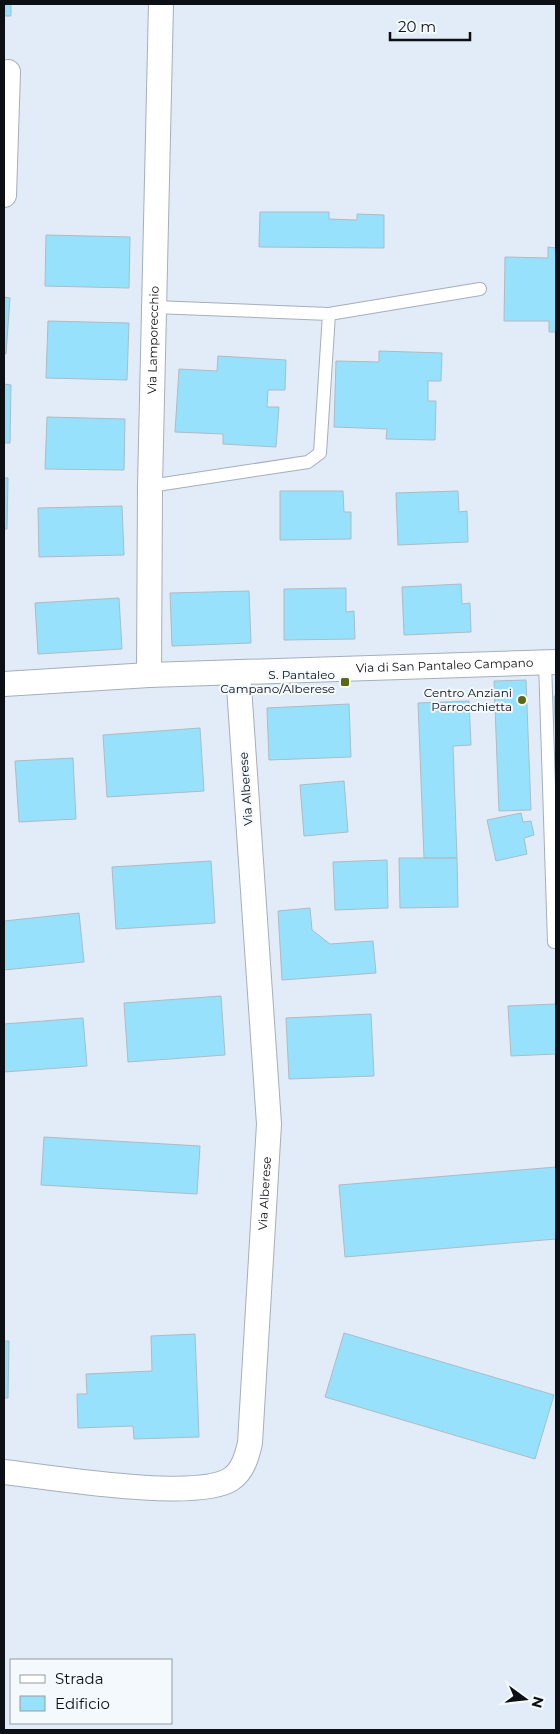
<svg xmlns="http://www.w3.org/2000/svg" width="560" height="1734" font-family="Montserrat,sans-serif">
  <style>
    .building { fill: #98e1fd; stroke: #acbcc3 }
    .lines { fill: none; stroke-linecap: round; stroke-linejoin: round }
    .lane-casing { stroke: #a5afbb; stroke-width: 14 }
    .street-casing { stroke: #a5afbb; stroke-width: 26 }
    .lane { stroke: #fff; stroke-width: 12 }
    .street { stroke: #fff; stroke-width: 24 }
    .poi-dot { fill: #5a6912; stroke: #f4f9fd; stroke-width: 2 }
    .labels { text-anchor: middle; stroke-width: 4; stroke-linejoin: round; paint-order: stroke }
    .street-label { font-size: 12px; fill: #0c0f13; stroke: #f4f9fd }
    .poi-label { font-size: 12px; fill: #0c0f13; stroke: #f4f9fd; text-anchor: end }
  </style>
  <rect width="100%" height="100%" fill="#e1ecf8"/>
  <path class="building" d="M 4,4 L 11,4 L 11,16 L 4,16 Z
    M 260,212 L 329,212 L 329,219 L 357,220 L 357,214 L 384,215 L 384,248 L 259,247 Z
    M 46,235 L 130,237 L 129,288 L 45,286 Z
    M 548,247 L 556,248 L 556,332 L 549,332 L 549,321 L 504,321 L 505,257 L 548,258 Z
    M 4,297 L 10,298 L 6,354 L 4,354 Z
    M 48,321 L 129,323 L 127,380 L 46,378 Z
    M 379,351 L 442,353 L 441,381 L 428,381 L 428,401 L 436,401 L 435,440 L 386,439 L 387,429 L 334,427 L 336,361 L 379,362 Z
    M 218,356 L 286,360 L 285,390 L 268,390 L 267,407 L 279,407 L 276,447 L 223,444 L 223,434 L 175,432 L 179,369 L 217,371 Z
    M 4,384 L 11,385 L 10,443 L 4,443 Z
    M 47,417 L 125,419 L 124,470 L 45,469 Z
    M 4,478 L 8,478 L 7,529 L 4,529 Z
    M 280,491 L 343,491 L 344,512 L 351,512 L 351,539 L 280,540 Z
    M 458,491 L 459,512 L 467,511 L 468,542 L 398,545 L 396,493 Z
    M 122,506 L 124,555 L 39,557 L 38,508 Z
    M 461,584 L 462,604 L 470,603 L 471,632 L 404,635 L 402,587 Z
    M 346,588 L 346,612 L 354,611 L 355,639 L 284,640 L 284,589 Z
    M 249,591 L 251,643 L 172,646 L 170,593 Z
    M 119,598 L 122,649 L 38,654 L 35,603 Z
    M 526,680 L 531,810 L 499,811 L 494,681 Z
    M 554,696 L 556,696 L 556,745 Z
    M 469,701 L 471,745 L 453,746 L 457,858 L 424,858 L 418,703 Z
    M 349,704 L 351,757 L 269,760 L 267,708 Z
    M 200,728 L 204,791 L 107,797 L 103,735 Z
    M 73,758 L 76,819 L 19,822 L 15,761 Z
    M 344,781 L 348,832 L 304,836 L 300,785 Z
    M 521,813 L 523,822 L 531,821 L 534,835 L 524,838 L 527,854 L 496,861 L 487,820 Z
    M 399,858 L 457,858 L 458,907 L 400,908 Z
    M 387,860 L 388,908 L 335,910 L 333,862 Z
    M 211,861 L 215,923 L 116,929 L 112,867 Z
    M 310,908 L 312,930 L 330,944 L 373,941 L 376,973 L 282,980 L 278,911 Z
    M 79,913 L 84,962 L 4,970 L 4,921 Z
    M 221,996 L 225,1055 L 128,1062 L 124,1003 Z
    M 556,1004 L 556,1054 L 511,1056 L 508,1006 Z
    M 371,1014 L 374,1076 L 289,1079 L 286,1018 Z
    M 83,1018 L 87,1066 L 4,1072 L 4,1024 Z
    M 44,1137 L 200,1146 L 197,1194 L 41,1185 Z
    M 556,1167 L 556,1239 L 345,1257 L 339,1185 Z
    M 344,1333 L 554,1395 L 535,1459 L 325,1397 Z
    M 195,1334 L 199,1437 L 134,1439 L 133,1426 L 78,1428 L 77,1394 L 87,1394 L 86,1374 L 152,1371 L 151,1336 Z
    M 4,1341 L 9,1341 L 8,1398 L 4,1398 Z"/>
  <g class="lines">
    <defs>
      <path id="lane" d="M 329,314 L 480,289
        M 150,486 L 308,462 L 320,453 L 329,314 L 154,307
        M 545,662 L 554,942 L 556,942"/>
      <g id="street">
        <path d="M 4,195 L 8,72"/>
        <path id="s1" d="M 149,675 L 150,486 L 161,4"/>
        <path id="s2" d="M 4,684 L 149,675 L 556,662"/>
        <path id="s3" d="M 4,1472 C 49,1477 197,1502 231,1479 C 243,1471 247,1456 250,1443 L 269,1124 L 238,672"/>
      </g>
    </defs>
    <use href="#lane" class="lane-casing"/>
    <use href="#street" class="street-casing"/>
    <use href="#lane" class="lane"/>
    <use href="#street" class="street"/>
  </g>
  <g class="poi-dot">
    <rect x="340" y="677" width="10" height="10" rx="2.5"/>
    <circle cx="522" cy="700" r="5"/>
  </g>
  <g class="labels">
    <g class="street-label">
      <text dy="4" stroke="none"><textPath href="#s1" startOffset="335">Via Lamporecchio</textPath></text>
      <text dy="4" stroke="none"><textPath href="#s2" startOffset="441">Via di San Pantaleo Campano</textPath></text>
      <text transform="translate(246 789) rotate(-94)" y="4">Via Alberese</text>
      <text dy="4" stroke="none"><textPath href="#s3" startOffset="521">Via Alberese</textPath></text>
    </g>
    <g class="poi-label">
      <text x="335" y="679">S. Pantaleo<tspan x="335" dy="14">Campano/Alberese</tspan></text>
      <text x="512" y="697">Centro Anziani<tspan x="512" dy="14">Parrocchietta</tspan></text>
    </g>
  </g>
  <rect width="560" height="1734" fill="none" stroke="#0c0f13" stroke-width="10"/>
  <rect x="10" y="1659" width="162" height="65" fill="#f4f9fd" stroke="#979b9f"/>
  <rect x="20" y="1675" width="25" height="8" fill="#ffffff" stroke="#979b9f"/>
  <text x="55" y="1684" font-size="15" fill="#0c0f13">Strada</text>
  <rect x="20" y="1696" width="25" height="15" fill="#98e1fd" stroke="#979b9f"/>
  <text x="55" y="1709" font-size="15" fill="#0c0f13">Edificio</text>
  <g transform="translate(525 1699) rotate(105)" stroke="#f4f9fd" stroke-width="4" paint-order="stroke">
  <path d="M0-4L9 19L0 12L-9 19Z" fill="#0c0f13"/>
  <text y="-8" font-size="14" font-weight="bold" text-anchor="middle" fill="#0c0f13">N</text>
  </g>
  <path d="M390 32v8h80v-8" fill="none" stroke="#0c0f13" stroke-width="2.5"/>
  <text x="398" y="32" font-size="15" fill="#0c0f13" stroke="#f4f9fd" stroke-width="4" paint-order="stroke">20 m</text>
</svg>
